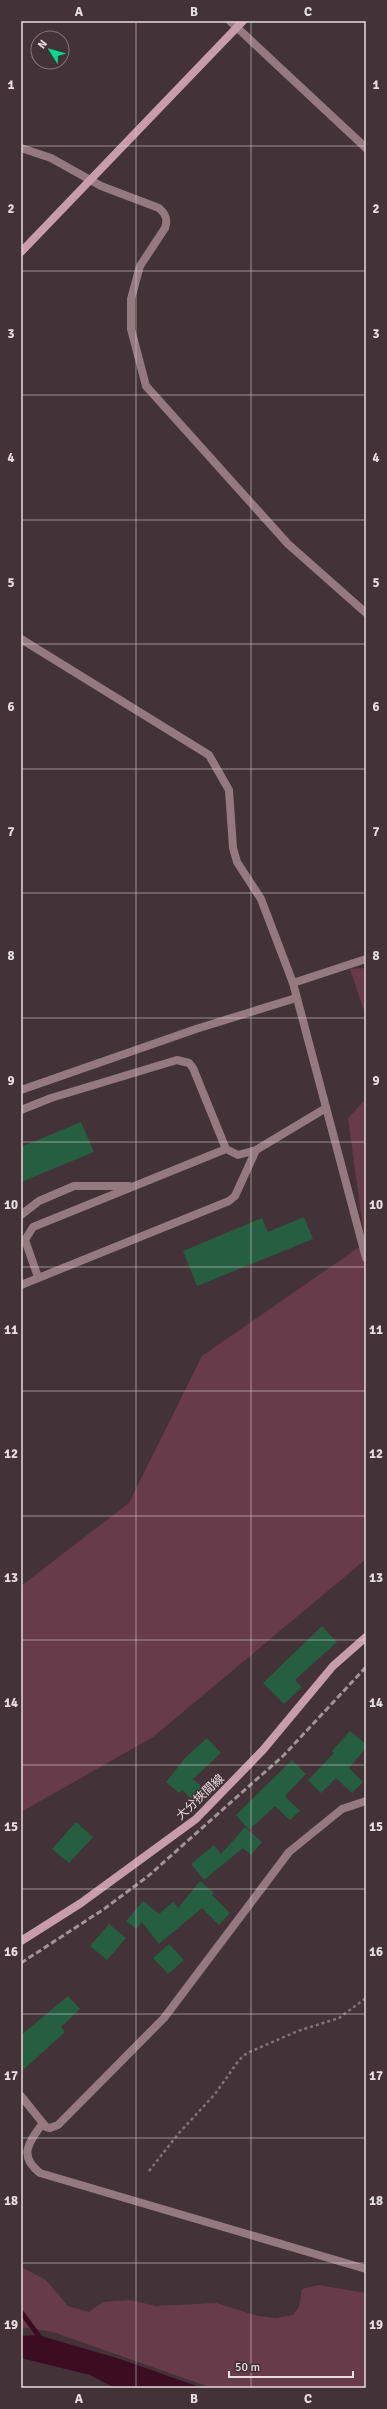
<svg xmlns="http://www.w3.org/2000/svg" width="387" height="2409" font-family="Signika,'Noto Sans JP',sans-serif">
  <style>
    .green { fill: #683b4b }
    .water { fill: #3c0d21 }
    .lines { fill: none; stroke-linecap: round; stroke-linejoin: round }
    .stream { stroke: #3c0d21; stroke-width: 5 }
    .building { fill: #255e41 }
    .path { stroke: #827478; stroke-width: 2.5; stroke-dasharray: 3 3; stroke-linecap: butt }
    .lane { stroke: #947981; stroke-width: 8 }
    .street { stroke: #947981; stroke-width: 8 }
    .secondary { stroke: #c79dab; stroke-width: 8 }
    .rail { stroke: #a19498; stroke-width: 3; stroke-dasharray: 6 3; stroke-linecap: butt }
    .grid { fill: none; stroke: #e8dde0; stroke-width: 1; stroke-opacity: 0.55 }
    .labels { text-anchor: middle; stroke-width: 3; stroke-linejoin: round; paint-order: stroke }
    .street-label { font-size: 12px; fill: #e8dde0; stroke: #433237 }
    .neatline { fill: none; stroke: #e8dde0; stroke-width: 1.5 }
    .grid-label { font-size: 13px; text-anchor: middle; font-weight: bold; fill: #e8dde0 }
  </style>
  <rect width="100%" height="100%" fill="#433237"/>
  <path class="green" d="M 366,968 L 366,1017 L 350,969 Z
    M 366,1099 L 366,1559 L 153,1737 L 21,1812 L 21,1586 L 129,1503 L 202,1356 L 365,1243 L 348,1118 Z
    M 21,2267 L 46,2280 L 68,2306 L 89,2312 L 103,2302 L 130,2300 L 156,2306 L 216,2303 L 258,2316 L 276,2318 L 293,2315 L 299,2307 L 302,2289 L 318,2285 L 366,2293 L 366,2388 L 212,2388 L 53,2332 L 21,2327 Z"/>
  <path class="water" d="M 38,2335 L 120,2359 L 202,2388 L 115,2388 L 90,2375 L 21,2358 L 21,2336 Z"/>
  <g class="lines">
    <path class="stream" d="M 21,2312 L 42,2340"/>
  </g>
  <path class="building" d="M 81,1122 L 94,1152 L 21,1182 L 21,1147 Z
    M 304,1217 L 313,1239 L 197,1286 L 183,1251 L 262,1218 L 268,1232 Z
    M 322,1626 L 337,1642 L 295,1680 L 302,1687 L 284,1704 L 263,1683 Z
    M 350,1731 L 366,1744 L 366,1748 L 349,1768 L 363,1782 L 352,1793 L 336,1778 L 321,1793 L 308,1780 L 334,1753 L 332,1751 Z
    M 207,1738 L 221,1753 L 193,1779 L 208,1792 L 197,1804 L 182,1790 L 179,1793 L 166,1782 L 185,1758 Z
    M 292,1760 L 306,1774 L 285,1796 L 300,1811 L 290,1820 L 275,1806 L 249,1830 L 236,1815 Z
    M 76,1822 L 93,1837 L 69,1863 L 52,1849 Z
    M 245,1827 L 262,1842 L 251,1855 L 243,1848 L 204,1880 L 191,1864 L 214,1845 L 221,1854 Z
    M 200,1881 L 214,1893 L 212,1895 L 230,1913 L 219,1925 L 202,1908 L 159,1944 L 142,1922 L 136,1929 L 126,1921 L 143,1901 L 159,1914 L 173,1902 L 178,1908 Z
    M 109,1924 L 126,1938 L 107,1960 L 90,1946 Z
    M 169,1944 L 184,1960 L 168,1974 L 153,1958 Z
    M 68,1996 L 80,2009 L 61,2027 L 65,2032 L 21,2072 L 21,2035 Z"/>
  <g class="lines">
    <path class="path" d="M 149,2171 L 179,2133 L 215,2094 L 239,2060 L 247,2053 L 298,2031 L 339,2018 L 366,1998"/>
    <path class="lane" d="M 21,1110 L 51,1098 L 177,1060 L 189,1063 L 193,1068 L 226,1149 L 238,1155 L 256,1150
      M 21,1215 L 39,1201 L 74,1186 L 129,1186
      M 38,1277 L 25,1240 L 33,1227 L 226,1149
      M 21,1285 L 229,1201 L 235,1196 L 256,1150 L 326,1108"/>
    <path class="street" d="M 230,21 L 366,148
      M 21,148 L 51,158 L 101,186 L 159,208 C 166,214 168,220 165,228 L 140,266 L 131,299 L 131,329 L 146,386 L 288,544 L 366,613
      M 21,639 L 209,755 L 229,790 L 233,848 L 237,862 L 261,899 L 293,983
      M 366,959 L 293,983 L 366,1258
      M 21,1090 L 196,1029 L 296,998
      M 21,2096 L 46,2127 L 50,2128 L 58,2125 L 164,2018 L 289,1852 L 342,1809 L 366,1801
      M 43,2123 C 30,2141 17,2155 40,2173 L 366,2269"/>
    <path class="secondary" d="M 21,252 L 243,21
      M 21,1941 L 81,1903 L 196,1819 L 263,1750 L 333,1666 L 366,1637"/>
    <path class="rail" d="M 21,1963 L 104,1909 L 147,1877 L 284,1755 L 366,1667"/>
  </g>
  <path class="grid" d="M 136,21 L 136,2388M 251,21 L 251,2388M 21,146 L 366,146M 21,271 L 366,271M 21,395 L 366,395M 21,520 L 366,520M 21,644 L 366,644M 21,769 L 366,769M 21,893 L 366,893M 21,1018 L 366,1018M 21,1142 L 366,1142M 21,1267 L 366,1267M 21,1391 L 366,1391M 21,1516 L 366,1516M 21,1640 L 366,1640M 21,1765 L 366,1765M 21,1889 L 366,1889M 21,2014 L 366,2014M 21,2138 L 366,2138M 21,2263 L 366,2263"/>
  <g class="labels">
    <g class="street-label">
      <text transform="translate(200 1797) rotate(-43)" y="4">大分挾間線</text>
    </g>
  </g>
  <rect width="387" height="2409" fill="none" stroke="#433237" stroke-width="44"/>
  <g transform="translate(50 50) rotate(307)"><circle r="19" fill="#433237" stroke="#85767b"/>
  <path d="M0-3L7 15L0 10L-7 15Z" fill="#02d98b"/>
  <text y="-6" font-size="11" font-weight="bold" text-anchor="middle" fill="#e8dde0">N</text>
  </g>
  <path d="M229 2371v6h124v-6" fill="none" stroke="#e8dde0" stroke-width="2"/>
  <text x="235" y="2371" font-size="12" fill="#e8dde0" stroke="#433237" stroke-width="3" paint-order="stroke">50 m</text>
  <rect x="22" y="22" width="343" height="2365" class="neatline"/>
  <g class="grid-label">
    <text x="79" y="16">A</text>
    <text x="194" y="16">B</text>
    <text x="308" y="16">C</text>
    <text x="11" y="89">1</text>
    <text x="376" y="89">1</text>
    <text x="11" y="213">2</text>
    <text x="376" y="213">2</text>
    <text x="11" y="338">3</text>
    <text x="376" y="338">3</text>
    <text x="11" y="462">4</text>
    <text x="376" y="462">4</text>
    <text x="11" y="587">5</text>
    <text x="376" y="587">5</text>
    <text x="11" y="711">6</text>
    <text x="376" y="711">6</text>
    <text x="11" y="836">7</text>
    <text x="376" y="836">7</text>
    <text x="11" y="960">8</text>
    <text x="376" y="960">8</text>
    <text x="11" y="1085">9</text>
    <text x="376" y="1085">9</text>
    <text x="11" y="1209">10</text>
    <text x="376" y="1209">10</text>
    <text x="11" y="1334">11</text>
    <text x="376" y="1334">11</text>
    <text x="11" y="1458">12</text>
    <text x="376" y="1458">12</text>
    <text x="11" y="1582">13</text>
    <text x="376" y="1582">13</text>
    <text x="11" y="1707">14</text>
    <text x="376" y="1707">14</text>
    <text x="11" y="1831">15</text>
    <text x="376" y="1831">15</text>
    <text x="11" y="1956">16</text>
    <text x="376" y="1956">16</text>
    <text x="11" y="2080">17</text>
    <text x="376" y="2080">17</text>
    <text x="11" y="2205">18</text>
    <text x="376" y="2205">18</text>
    <text x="11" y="2329">19</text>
    <text x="376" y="2329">19</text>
    <text x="79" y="2403">A</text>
    <text x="194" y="2403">B</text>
    <text x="308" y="2403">C</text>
  </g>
</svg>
